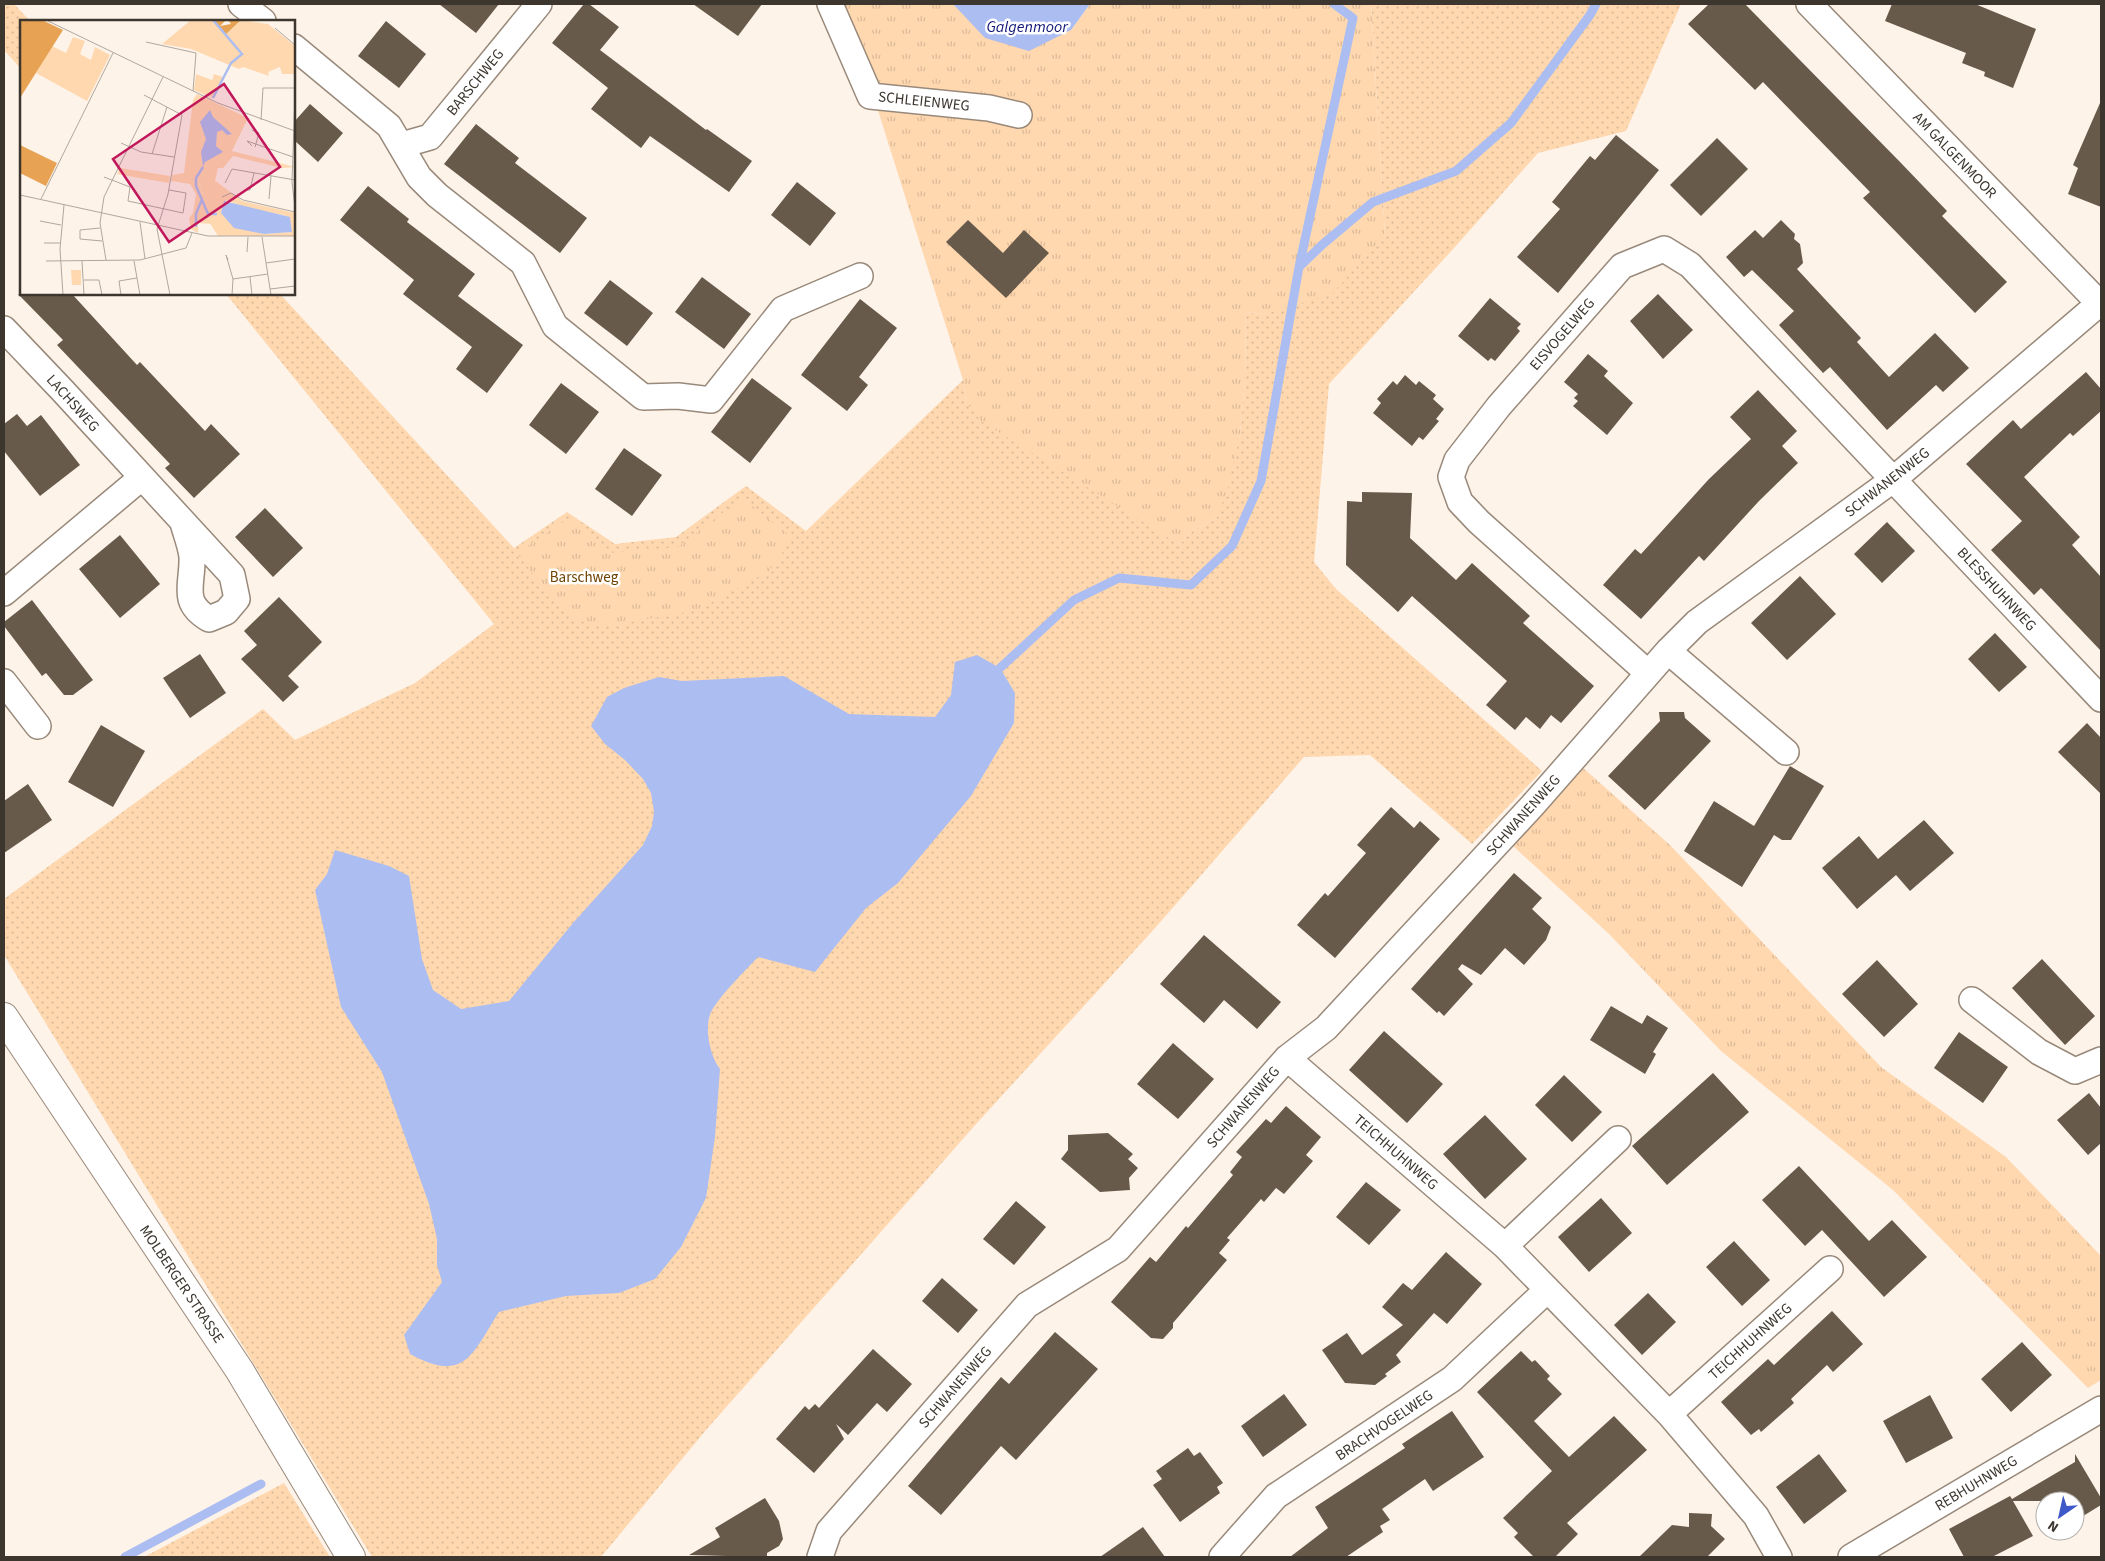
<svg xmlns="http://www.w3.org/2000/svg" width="2105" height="1561" font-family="'Source Sans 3',sans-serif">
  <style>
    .grass { fill: url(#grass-dots) }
    .park { fill: url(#park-tufts) }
    .water { fill: #acbef1 }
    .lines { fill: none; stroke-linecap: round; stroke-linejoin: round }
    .stream { stroke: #acbef1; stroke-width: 9 }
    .building { fill: #685a4b }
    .street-casing { stroke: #99897a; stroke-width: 28 }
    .secondary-casing { stroke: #99897a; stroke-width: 30 }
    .street { stroke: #fff; stroke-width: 25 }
    .secondary { stroke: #fff; stroke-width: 28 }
    .labels { text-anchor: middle; stroke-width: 5; stroke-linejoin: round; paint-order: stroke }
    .street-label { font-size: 15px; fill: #3c362f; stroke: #fff }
    .park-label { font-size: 15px; fill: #6d4200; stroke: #fff }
    .water-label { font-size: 16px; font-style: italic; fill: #141a79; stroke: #fff }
    .inset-river { fill: none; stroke: #acbef1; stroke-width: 2.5 }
    .inset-road { fill: none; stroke: #b0a79f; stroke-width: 1 }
    .view { fill: #c2185b; fill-opacity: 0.15; stroke: #c2185b; stroke-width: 2.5 }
    .inset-edge { fill: none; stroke: #3c362f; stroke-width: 2.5 }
  </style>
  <defs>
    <pattern id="grass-dots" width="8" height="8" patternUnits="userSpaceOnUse" patternTransform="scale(1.25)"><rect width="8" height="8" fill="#ffd8b0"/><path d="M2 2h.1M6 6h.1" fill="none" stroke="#dbba98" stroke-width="1.8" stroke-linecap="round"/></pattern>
    <pattern id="park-tufts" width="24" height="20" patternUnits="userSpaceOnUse" patternTransform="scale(1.25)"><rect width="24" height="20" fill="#ffd8b0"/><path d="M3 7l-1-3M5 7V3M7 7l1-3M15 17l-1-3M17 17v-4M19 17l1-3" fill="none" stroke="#dbba98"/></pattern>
  </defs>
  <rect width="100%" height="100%" fill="#fdf3e9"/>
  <path class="grass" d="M 4,4 L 14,4 L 30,21 L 21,21 L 21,69 L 4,50 Z
    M 1371,4 L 1681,4 L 1626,131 L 1538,153 L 1455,247 L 1329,384 L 1314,562 L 1336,589 L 1542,771 L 1472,844 L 1370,755 L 1304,757 L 1156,927 L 977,1123 L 706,1430 L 601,1557 L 372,1557 L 4,955 L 4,899 L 263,709 L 295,740 L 415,683 L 494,624 L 226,294 L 280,294 L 514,548 L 567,512 L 615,544 L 676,537 L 746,486 L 806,531 L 963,380 L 966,402 L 1180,545 L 1189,533 L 1217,517 L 1240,435 L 1245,380 L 1246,312 L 1266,314 L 1385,235 Z
    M 284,1483 L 330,1557 L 144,1557 Z"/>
  <path class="park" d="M 834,4 L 953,4 L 957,8 L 1071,30 L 1090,4 L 1371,4 L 1385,235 L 1332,294 L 1266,314 L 1246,312 L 1245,380 L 1240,435 L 1227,491 L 1217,517 L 1189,533 L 1180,545 L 981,421 L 966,402 L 963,380 L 875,101 Z
    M 742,498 L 793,538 L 769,571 L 697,610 L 604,627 L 579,620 L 554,601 L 517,553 L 569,518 L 613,553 L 678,547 Z
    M 1582,767 L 1670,845 L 1881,1067 L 2006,1157 L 2101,1256 L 2101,1380 L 2088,1388 L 1893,1190 L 1721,1051 L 1608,933 L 1513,846 Z"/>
  <path class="water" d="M 953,4 L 1090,4 L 1071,30 L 1029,51 L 985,38 Z
    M 977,655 L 1000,668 L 1015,693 L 1014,723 L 971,796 L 898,883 L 866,908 L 815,972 L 758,957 C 744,972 723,992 712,1010 C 703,1026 710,1056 720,1069 L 715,1137 L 706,1198 L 681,1247 L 655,1279 L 619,1293 L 566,1296 L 499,1312 C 472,1354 465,1384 410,1354 L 404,1335 L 442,1282 L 437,1265 L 437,1239 L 429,1204 L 382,1072 L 341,1007 L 315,890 L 327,874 L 335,850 L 389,866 L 409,876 L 422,959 L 433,990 L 461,1009 L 509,1001 L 573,923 L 643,845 L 652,826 L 654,812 L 651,793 L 643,779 L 625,760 L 605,744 L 591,726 L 607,697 L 624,688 L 659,677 L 682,681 L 784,676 L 849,714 L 935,717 L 951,695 L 955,662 Z"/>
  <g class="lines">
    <path class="stream" d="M 1299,267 L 1323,244 L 1373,202 L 1456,171 L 1511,123 L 1590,15 L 1596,4
      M 1000,668 L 1074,600 L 1119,578 L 1191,585 L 1232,546 L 1261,481 L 1299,267 L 1353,18 L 1334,4
      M 125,1557 L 261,1484"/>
  </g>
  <path class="building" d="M 439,4 L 499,4 L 476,33 Z
    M 584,4 L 589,4 L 619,27 L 600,50 L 706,130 L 707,129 L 752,161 L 729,192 L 650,136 L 641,148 L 591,109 L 608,88 L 552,43 Z
    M 693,4 L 762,4 L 738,36 Z
    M 1709,4 L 1745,4 L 1901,163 L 1947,211 L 1942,216 L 2007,282 L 1975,313 L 1863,198 L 1870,192 L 1763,82 L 1755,90 L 1688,24 Z
    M 1892,4 L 1975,4 L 2036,29 L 2013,88 L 1984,76 L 1985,72 L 1962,63 L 1966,53 L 1885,21 Z
    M 386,21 L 426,54 L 399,88 L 358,56 Z
    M 2100,103 L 2101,103 L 2101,207 L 2068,194 L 2078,168 L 2073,165 Z
    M 310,104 L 343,133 L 318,162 L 294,140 L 294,122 Z
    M 476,124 L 519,158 L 515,163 L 587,218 L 560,253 L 444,164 Z
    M 1616,135 L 1659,170 L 1558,293 L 1517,257 L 1560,209 L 1552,202 L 1590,156 L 1595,160 Z
    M 1717,138 L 1748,169 L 1701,216 L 1670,185 Z
    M 797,182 L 836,213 L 810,246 L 771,215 Z
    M 368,186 L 409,219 L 407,222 L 475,274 L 458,296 L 523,345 L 487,393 L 456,369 L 472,347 L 403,294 L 414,280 L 340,220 Z
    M 968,220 L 1003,253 L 1024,230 L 1049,253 L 1006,298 L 946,242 Z
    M 1781,220 L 1795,234 L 1794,239 L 1800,244 L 1803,263 L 1797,269 L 1861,338 L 1857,342 L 1889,377 L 1935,333 L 1969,368 L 1943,392 L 1936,385 L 1887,430 L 1830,367 L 1823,373 L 1779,325 L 1794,311 L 1752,270 L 1744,277 L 1726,257 L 1755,230 L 1763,238 Z
    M 702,277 L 751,314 L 724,349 L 675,312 Z
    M 610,280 L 653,313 L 627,346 L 584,313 Z
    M 18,294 L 72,294 L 137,365 L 140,362 L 205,431 L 211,424 L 240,454 L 194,498 L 165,468 L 170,464 L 57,345 L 63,340 Z
    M 1658,294 L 1693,330 L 1663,359 L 1630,321 Z
    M 1490,298 L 1521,324 L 1517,328 L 1520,331 L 1495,361 L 1491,358 L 1488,361 L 1458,336 Z
    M 860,299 L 897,328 L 859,377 L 868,385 L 847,411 L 801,375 Z
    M 1588,354 L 1608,371 L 1604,376 L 1633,403 L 1607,435 L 1573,406 L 1578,401 L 1574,398 L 1578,394 L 1564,382 Z
    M 2086,372 L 2101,389 L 2101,411 L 2073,436 L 2070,433 L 2024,477 L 2080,537 L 2072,545 L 2101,577 L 2101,651 L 2041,588 L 2034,595 L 1991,550 L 2022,521 L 1966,464 L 2013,420 L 2021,429 Z
    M 1405,375 L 1416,385 L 1419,381 L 1436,395 L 1433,399 L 1444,409 L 1436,419 L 1439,421 L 1423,440 L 1419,437 L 1412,446 L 1373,413 L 1381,403 L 1377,399 L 1393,381 L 1397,385 Z
    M 752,378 L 792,408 L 750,463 L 711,432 Z
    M 561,383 L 599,412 L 566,454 L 529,425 Z
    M 1758,390 L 1797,431 L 1782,446 L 1798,463 L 1759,501 L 1704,561 L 1699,556 L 1641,619 L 1603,585 L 1635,549 L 1641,554 L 1709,479 L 1751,439 L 1730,417 Z
    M 17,414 L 27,426 L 41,415 L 80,465 L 40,496 L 4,451 L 4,424 Z
    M 624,448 L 662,475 L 632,516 L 595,489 Z
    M 1362,492 L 1412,493 L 1410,538 L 1456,580 L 1472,563 L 1530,616 L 1523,623 L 1594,686 L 1561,723 L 1551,715 L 1540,729 L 1526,717 L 1515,730 L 1486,705 L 1507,681 L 1412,596 L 1398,612 L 1346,565 L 1347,501 L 1362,502 Z
    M 265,508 L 303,548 L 273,577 L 235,537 Z
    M 1887,522 L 1915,551 L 1882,583 L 1854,554 Z
    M 120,535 L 160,584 L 120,618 L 79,569 Z
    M 1800,576 L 1836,614 L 1787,660 L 1751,623 Z
    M 279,597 L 322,642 L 288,676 L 299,687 L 283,702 L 241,659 L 257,645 L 244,631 Z
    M 32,600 L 93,680 L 73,695 L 64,695 L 46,673 L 42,676 L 4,626 L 4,622 Z
    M 1995,633 L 2027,667 L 1999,692 L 1968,659 Z
    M 200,654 L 226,693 L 190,718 L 163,678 Z
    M 1659,712 L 1684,712 L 1685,718 L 1711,741 L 1645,810 L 1608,776 L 1660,721 Z
    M 2087,723 L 2101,738 L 2101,794 L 2058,752 Z
    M 101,725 L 145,751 L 113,807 L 68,782 Z
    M 1790,766 L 1824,786 L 1791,840 L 1782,840 L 1774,835 L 1742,887 L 1684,851 L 1714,801 L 1754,826 Z
    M 28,784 L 52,820 L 4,853 L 4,801 Z
    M 1391,807 L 1414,828 L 1420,821 L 1440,839 L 1335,958 L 1297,925 L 1325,893 L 1328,896 L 1366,853 L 1357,845 Z
    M 1924,820 L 1954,853 L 1910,891 L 1896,875 L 1857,909 L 1822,868 L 1859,836 L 1878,859 Z
    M 1514,873 L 1542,898 L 1532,909 L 1551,927 L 1546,940 L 1524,965 L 1505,948 L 1481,975 L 1462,964 L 1458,969 L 1473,984 L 1444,1016 L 1439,1011 L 1437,1013 L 1411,989 Z
    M 1204,935 L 1281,1002 L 1257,1029 L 1224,1000 L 1204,1023 L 1160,984 Z
    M 2042,959 L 2095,1016 L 2065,1045 L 2012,988 Z
    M 1877,960 L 1918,1004 L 1884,1037 L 1842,994 Z
    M 1611,1006 L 1642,1024 L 1647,1015 L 1668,1028 L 1653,1052 L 1656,1054 L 1645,1074 L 1590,1040 Z
    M 1384,1031 L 1443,1084 L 1407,1123 L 1349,1070 Z
    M 1959,1032 L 2008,1067 L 1983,1103 L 1934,1068 Z
    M 1173,1043 L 1214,1079 L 1178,1119 L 1137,1084 Z
    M 1713,1073 L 1749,1112 L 1667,1185 L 1632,1146 Z
    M 1564,1075 L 1602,1112 L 1572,1142 L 1535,1105 Z
    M 2089,1093 L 2101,1108 L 2101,1143 L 2088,1155 L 2057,1120 Z
    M 1286,1106 L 1321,1137 L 1306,1155 L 1313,1161 L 1284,1194 L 1276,1188 L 1264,1202 L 1261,1199 L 1227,1238 L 1230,1240 L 1219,1253 L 1227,1260 L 1173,1323 L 1173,1328 L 1163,1339 L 1151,1338 L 1111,1302 L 1150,1257 L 1156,1262 L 1186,1226 L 1188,1228 L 1233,1175 L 1230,1172 L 1242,1157 L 1236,1152 L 1266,1119 L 1271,1123 Z
    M 1485,1115 L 1527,1159 L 1485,1199 L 1443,1154 Z
    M 1108,1133 L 1133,1154 L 1128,1159 L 1138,1168 L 1129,1178 L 1130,1190 L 1100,1192 L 1061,1159 L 1068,1150 L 1068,1135 Z
    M 1799,1166 L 1869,1241 L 1892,1220 L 1927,1257 L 1884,1297 L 1822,1230 L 1805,1246 L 1762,1200 Z
    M 1366,1182 L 1401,1210 L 1369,1245 L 1336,1217 Z
    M 1601,1198 L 1632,1233 L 1589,1272 L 1558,1237 Z
    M 1016,1201 L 1046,1227 L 1014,1265 L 983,1239 Z
    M 1734,1241 L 1770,1280 L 1742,1306 L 1706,1267 Z
    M 1446,1252 L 1482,1284 L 1447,1324 L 1434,1313 L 1396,1355 L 1401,1362 L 1385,1374 L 1387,1376 L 1375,1385 L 1345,1383 L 1322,1350 L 1347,1333 L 1362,1355 L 1403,1325 L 1382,1307 L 1403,1283 L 1412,1290 Z
    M 942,1278 L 978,1310 L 958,1333 L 922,1301 Z
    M 1648,1293 L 1676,1322 L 1642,1355 L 1614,1325 Z
    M 1832,1311 L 1863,1344 L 1833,1372 L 1827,1365 L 1791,1399 L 1794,1403 L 1761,1432 L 1759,1429 L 1751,1435 L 1721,1402 L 1768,1359 L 1774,1365 Z
    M 1055,1332 L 1098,1369 L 1016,1460 L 1001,1446 L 941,1515 L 908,1486 L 1001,1377 L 1009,1384 Z
    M 2022,1342 L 2052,1375 L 2011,1412 L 1981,1379 Z
    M 873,1349 L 912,1384 L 887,1412 L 877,1403 L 848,1435 L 836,1424 L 844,1439 L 814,1473 L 776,1439 L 805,1406 L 809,1410 L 815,1404 L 819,1408 Z
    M 1521,1351 L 1532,1362 L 1535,1360 L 1550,1376 L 1547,1379 L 1562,1394 L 1534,1421 L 1569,1457 L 1614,1416 L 1647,1450 L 1567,1523 L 1578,1534 L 1555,1557 L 1534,1557 L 1514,1537 L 1518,1533 L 1503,1518 L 1552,1471 L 1477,1392 Z
    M 1284,1394 L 1307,1425 L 1263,1457 L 1241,1426 Z
    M 1930,1395 L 1953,1438 L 1906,1463 L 1883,1421 Z
    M 1452,1411 L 1484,1457 L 1433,1491 L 1425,1479 L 1382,1509 L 1390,1520 L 1380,1526 L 1383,1532 L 1346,1557 L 1290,1557 L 1328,1528 L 1315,1507 L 1405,1448 L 1402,1444 Z
    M 1188,1448 L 1194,1456 L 1200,1452 L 1223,1483 L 1217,1487 L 1220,1493 L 1180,1522 L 1153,1485 L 1162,1479 L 1156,1471 Z
    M 1819,1454 L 1847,1491 L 1804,1524 L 1776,1487 Z
    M 2075,1454 L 2101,1498 L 2101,1505 L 2075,1521 L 2075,1501 L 2013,1501 L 2033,1536 L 1992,1557 L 1964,1557 L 1949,1529 L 2010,1496 L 2012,1499 L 2075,1462 Z
    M 765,1498 L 779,1521 L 783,1539 L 779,1546 L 767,1553 L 767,1557 L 689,1555 L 720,1537 L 715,1528 Z
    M 1689,1513 L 1712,1514 L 1711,1526 L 1725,1539 L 1707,1557 L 1639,1557 L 1672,1525 L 1689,1527 Z
    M 1143,1527 L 1165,1557 L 1100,1557 Z"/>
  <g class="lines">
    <defs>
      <path id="street" d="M 241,4 L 263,21
        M 830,4 L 870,96 L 989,108 L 1019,115
        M 1809,4 L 2101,305
        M 294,47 L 389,126 L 419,177 L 437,195 L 523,263 L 555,326 L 643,397 L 678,396 L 711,400 L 783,309 L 860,276
        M 402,145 L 430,137 L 539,4
        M 4,329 L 63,391 L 232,575 L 237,599 L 226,612 L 209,619 C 180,602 193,585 192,557 C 191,546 186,534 183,523
        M 4,593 L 141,478
        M 1668,651 L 1786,752
        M 1648,673 L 1479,522 L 1460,502 L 1451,477 L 1457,460 L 1499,406 L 1622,266 L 1664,249 L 1690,265 L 2101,699
        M 4,682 L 38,726
        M 1972,1000 L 2039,1052 L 2075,1071 L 2101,1060
        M 1287,1058 L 1505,1246 L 1669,1414 L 1756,1516 L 1779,1557
        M 1505,1246 L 1618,1139
        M 1669,1414 L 1830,1269
        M 820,1557 L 829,1531 L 1027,1305 L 1118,1249 L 1287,1058 L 1326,1028 L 1532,806 L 1668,651 L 1697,622 L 1894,479 L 2101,302
        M 1222,1557 L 1276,1496 L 1452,1379 L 1546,1291
        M 1851,1557 L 2101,1409"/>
      <path id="secondary" d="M 4,1017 L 240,1371 L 351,1557"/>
    </defs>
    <use href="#street" class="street-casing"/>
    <use href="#secondary" class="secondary-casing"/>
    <use href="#street" class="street"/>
    <use href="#secondary" class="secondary"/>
  </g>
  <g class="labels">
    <g class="street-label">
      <text transform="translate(475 82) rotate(-51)" y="5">BARSCHWEG</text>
      <text transform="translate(924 101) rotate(6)" y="5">SCHLEIENWEG</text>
      <text transform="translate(1955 155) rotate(46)" y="5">AM GALGENMOOR</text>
      <text transform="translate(1562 334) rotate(-49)" y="5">EISVOGELWEG</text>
      <text transform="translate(73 403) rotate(48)" y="5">LACHSWEG</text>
      <text transform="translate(1887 482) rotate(-38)" y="5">SCHWANENWEG</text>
      <text transform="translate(1997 589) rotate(47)" y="5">BLESSHUHNWEG</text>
      <text transform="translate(1523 815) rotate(-48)" y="5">SCHWANENWEG</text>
      <text transform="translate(1243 1107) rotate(-49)" y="5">SCHWANENWEG</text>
      <text transform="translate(1396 1152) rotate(41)" y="5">TEICHHUHNWEG</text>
      <text transform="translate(182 1284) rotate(56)" y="5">MOLBERGER STRASSE</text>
      <text transform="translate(1750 1341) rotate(-42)" y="5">TEICHHUHNWEG</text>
      <text transform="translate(955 1387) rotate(-49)" y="5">SCHWANENWEG</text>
      <text transform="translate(1384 1425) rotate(-34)" y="5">BRACHVOGELWEG</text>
      <text transform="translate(1976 1483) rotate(-31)" y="5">REBHUHNWEG</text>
    </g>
    <g class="park-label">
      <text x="584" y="582">Barschweg</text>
    </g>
    <g class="water-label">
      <text x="1027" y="32">Galgenmoor</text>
    </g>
  </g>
  <g transform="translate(20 20)">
    <rect width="275" height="275" fill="#fdf3e9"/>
    <path d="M 171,0 L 197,0 L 194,2 L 205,15 L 221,0 L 248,4 L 275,26 L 275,54 L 262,54 L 260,47 L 248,52 L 249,56 L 223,47 L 219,49 L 171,29 L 142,24 ZM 53,17 L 65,21 L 60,34 L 71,40 L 75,27 L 90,35 L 67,81 L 16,53 L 32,26 L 46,33 ZM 176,54 L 192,60 L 194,54 L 203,57 L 192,78 L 174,70 ZM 177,74 L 228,98 L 212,131 L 275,147 L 262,148 L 213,136 L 203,148 L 198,148 L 195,161 L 178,160 L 183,175 L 178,184 L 193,204 L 178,203 L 178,213 L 171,209 L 169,198 L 173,193 L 176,174 L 170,164 L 151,161 L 152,155 L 164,153 L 173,80 Z" fill="#ffd8b0"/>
    <path d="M 0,0 L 22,0 L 43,10 L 0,78 ZM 197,0 L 206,0 L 200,6 L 211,4 L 208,0 L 221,0 L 205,15 L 194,2 ZM 0,125 L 37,143 L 26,166 L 0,153 Z" fill="#e7a353"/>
    <path d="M 100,148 L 150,156 L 149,163 L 97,154 ZM 193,159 L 222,181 L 275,193 L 275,216 L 198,216 L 178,184 L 183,174 L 178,160 ZM 206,180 L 232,190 L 264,195 L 272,212 L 244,214 L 201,193 ZM 51,250 L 61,250 L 61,265 L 52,265 Z" fill="#ffd8b0" fill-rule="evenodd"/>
    <path d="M 190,90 L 193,97 L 212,114 L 207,115 L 202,110 L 197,112 L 196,126 L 203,132 L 185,142 L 183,147 L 181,132 L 186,119 L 180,102 ZM 204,181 L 270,197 L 272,212 L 244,214 L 214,208 L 201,193 Z" fill="#acbef1"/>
    <path class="inset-river" d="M 193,0 L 222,34 L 211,43 L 193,78M 183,147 L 176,158 L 176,166 L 188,194 L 197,194M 176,207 L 176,194 L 182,179"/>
    <path class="inset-road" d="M 26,0 L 198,83 L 275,111M 255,8 L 275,25M 126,22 L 176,33 L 173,71M 275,74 L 272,162 L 275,187M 124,75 L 162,95 L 148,174 L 137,209 L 150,275M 241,100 L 243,68 L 275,68M 232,110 L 239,113 L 235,127M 101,123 L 121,132 L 154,137M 232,126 L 227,121 L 273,137M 132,134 L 147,87M 84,157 L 110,167 L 108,181 L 163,193 L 166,173 L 149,170M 205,163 L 212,149 L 275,160M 225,170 L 230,170 L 234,153M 0,175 L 188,216 L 275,216M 202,177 L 211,173 L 223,180 L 275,192M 21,179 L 93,33M 249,179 L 251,156M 20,201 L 41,205M 120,202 L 125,239M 80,208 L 60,210 L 60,219 L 82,221M 242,217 L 251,275M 24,223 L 40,223M 227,232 L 228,217M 86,240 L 80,203 L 84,177 L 143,57M 208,240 L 206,235 L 213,259 L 248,254M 26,241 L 120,240 L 166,228 L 172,213M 62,241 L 64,275M 114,241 L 120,275M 246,243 L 275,239M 230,257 L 232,275M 64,260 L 79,260 L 82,275M 250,269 L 275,266M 43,275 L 40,229 L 44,185M 101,275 L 99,261 L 117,258M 212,275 L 213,259"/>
    <path class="view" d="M 204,64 L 260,147 L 149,222 L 93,139 Z"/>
    <rect width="275" height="275" class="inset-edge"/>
  </g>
  <rect width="2105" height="1561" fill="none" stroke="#3c362f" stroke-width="10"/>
  <g transform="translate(2060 1516) rotate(214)"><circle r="24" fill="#ffffff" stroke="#b1afac"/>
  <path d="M0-4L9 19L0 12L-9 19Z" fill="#3e57c9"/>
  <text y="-8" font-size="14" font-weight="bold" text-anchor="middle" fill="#3c362f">N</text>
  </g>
</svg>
